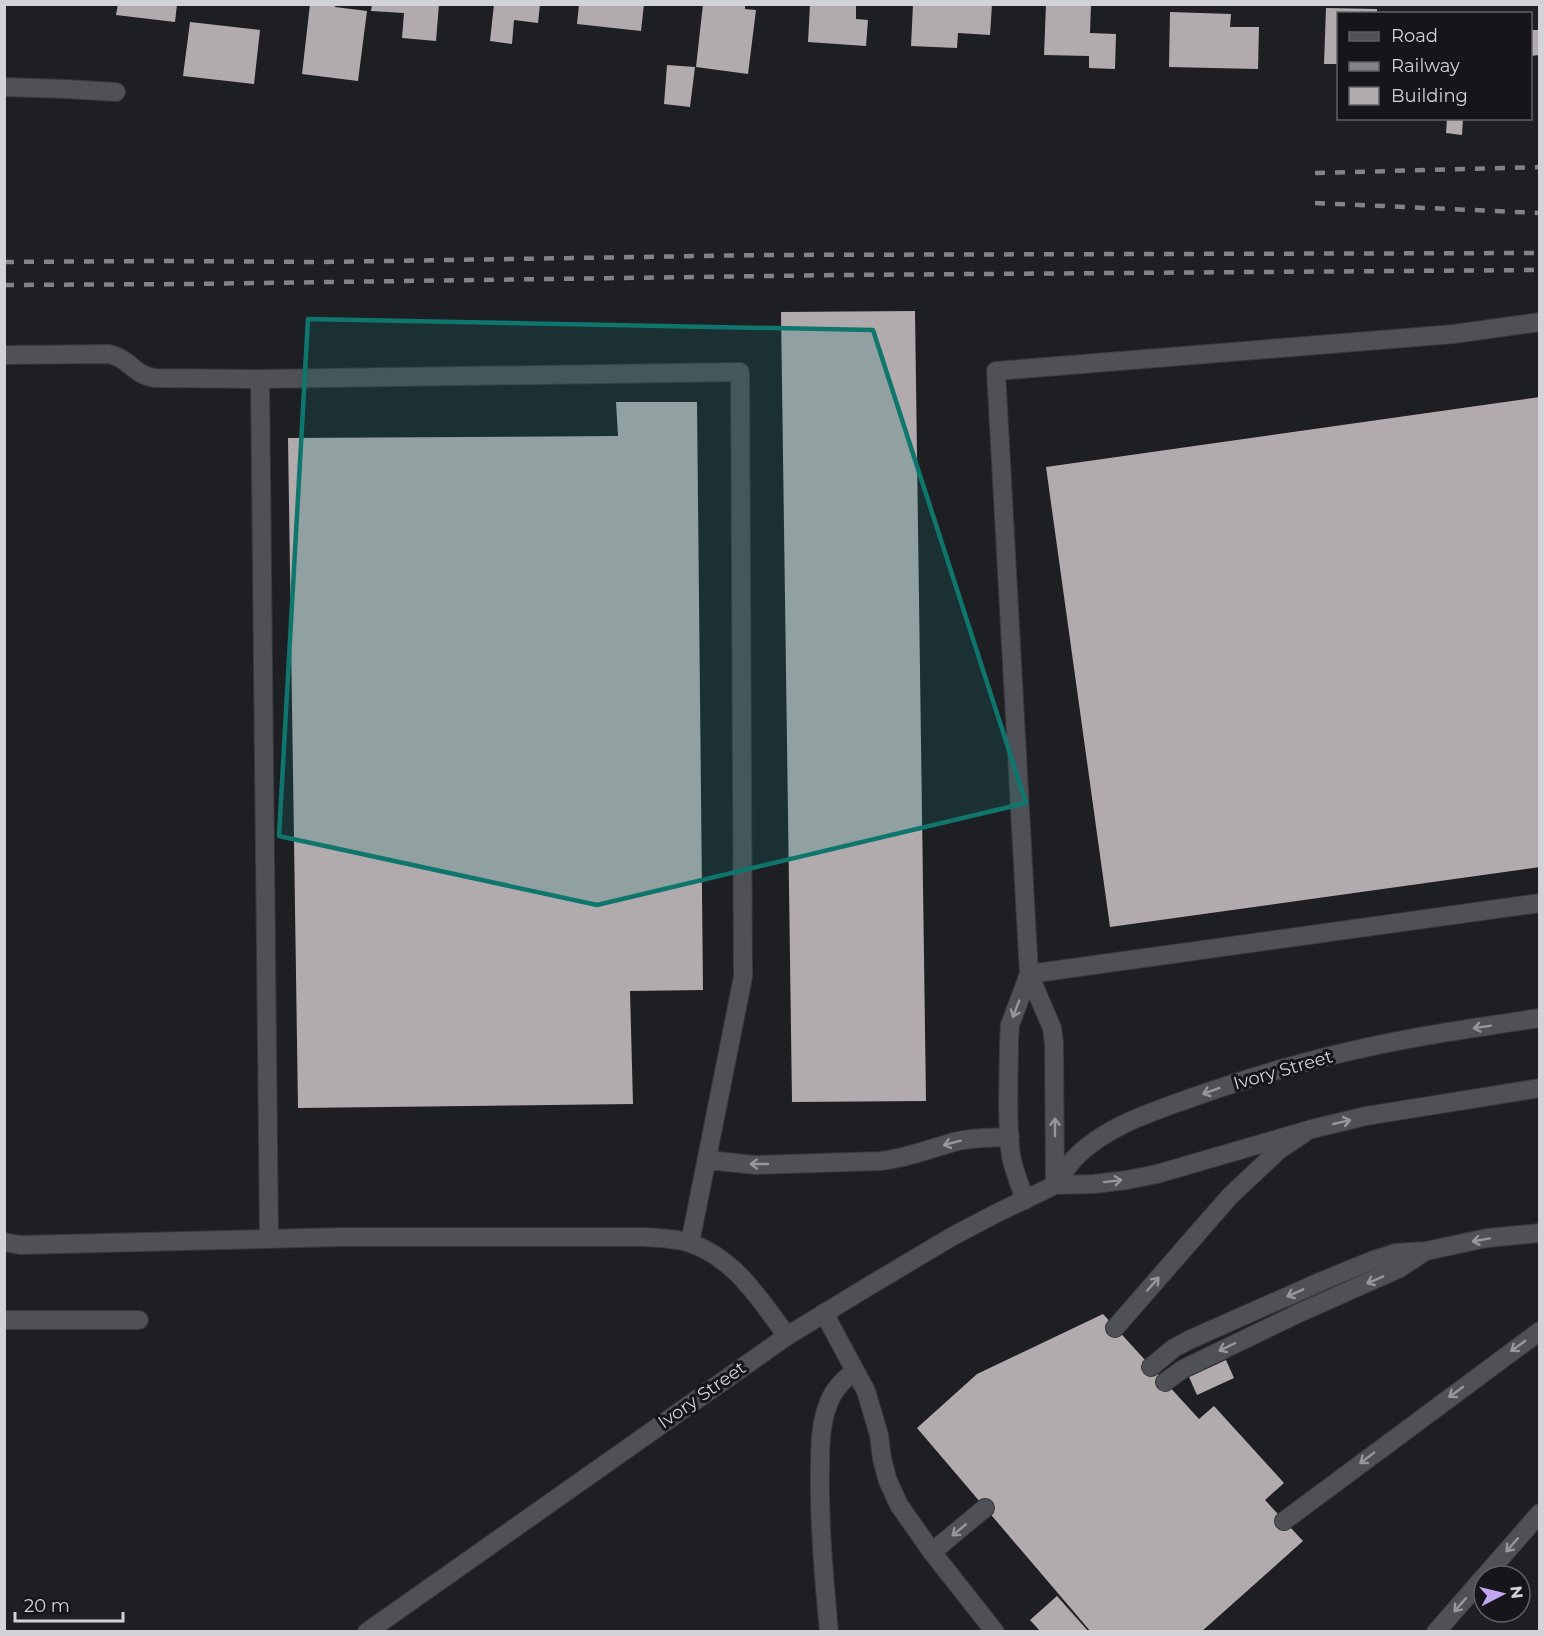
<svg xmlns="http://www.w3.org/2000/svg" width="1544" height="1636" font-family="Montserrat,sans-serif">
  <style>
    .building { fill: #b2abad }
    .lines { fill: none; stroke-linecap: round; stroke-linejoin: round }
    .lane-casing { stroke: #38393d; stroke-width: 20 }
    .secondary-casing { stroke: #38393d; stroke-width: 20 }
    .lane { stroke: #4f5156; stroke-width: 18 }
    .secondary { stroke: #4f5156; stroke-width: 18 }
    .rail { stroke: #828387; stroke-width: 4.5; stroke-dasharray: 10 10; stroke-linecap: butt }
    .oneway { stroke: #97989c }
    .marked { fill: #0f766e; fill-opacity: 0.2; stroke: #0f766e; stroke-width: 4.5; stroke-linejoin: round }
    .labels { text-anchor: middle; stroke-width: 6; stroke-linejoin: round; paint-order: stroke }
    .street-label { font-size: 18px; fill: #d2d3d6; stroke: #15151a }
  </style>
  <rect width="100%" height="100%" fill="#1e1f23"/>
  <path class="building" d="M 118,4 L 177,4 L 175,22 L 116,15 Z
    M 310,4 L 336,4 L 335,7 L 367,11 L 358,81 L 302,74 Z
    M 372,4 L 439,4 L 436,41 L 402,38 L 404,13 L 371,11 Z
    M 494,4 L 540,4 L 538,23 L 514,20 L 512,44 L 490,41 Z
    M 579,4 L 644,4 L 641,31 L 577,24 Z
    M 703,4 L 745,4 L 745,9 L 756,10 L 748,74 L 696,67 Z
    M 810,4 L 856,4 L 856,19 L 868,20 L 866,46 L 808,42 Z
    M 913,4 L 992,4 L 990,35 L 958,33 L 957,48 L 911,46 Z
    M 1046,4 L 1091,4 L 1090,33 L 1116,34 L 1115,69 L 1089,68 L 1089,56 L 1044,55 Z
    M 1326,8 L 1377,9 L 1377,14 L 1338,14 L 1338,64 L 1324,64 Z
    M 1170,12 L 1231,14 L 1230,27 L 1259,27 L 1258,69 L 1169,67 Z
    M 190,22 L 260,30 L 254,84 L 183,76 Z
    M 1530,30 L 1540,30 L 1540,55 L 1530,56 Z
    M 667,65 L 695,67 L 690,107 L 664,104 Z
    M 1447,118 L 1463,118 L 1462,135 L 1446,133 Z
    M 915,311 L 926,1101 L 792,1102 L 781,312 Z
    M 1540,397 L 1540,867 L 1110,927 L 1046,467 Z
    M 616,402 L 697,402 L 703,990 L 630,991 L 633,1104 L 298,1108 L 288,438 L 618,436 Z
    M 1103,1314 L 1199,1419 L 1214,1406 L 1284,1483 L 1265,1500 L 1303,1541 L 1201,1632 L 1091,1632 L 917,1428 L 977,1374 Z
    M 1226,1360 L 1234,1378 L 1197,1395 L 1189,1377 Z
    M 1057,1596 L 1089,1632 L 1041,1632 L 1030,1620 Z"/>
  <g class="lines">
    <defs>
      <path id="lane" d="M 4,87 L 66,89 L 116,92
        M 1540,322 L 1454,334 L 996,371 L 1029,974 L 1540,903
        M 4,355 L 109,354 C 129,358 135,376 155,378 L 260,379 L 740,372 L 743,977 L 690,1243
        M 260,379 L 269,1238
        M 707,1160 L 756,1165 L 881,1161 C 907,1158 929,1149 954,1142 C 972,1137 991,1138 1010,1137
        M 1025,1200 C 1020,1185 1014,1171 1011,1156 C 1006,1120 1009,1076 1009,1040 L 1010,1025 L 1029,974 L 1052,1028 L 1054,1043 L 1055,1185
        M 4,1242 L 20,1245 L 342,1237 L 644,1237 C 659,1238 675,1238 690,1243 C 736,1259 760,1300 787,1336
        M 824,1313 L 866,1391 L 879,1435 L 882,1459 L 888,1481 L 899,1505 L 932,1552 L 995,1632
        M 4,1320 L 139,1320
        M 1115,1328 L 1230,1196 L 1279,1150 L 1303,1134
        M 1151,1367 L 1174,1348 L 1189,1340 L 1322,1281 L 1371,1261 L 1395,1253 L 1426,1251 L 1487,1238 L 1540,1233
        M 1165,1382 L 1183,1369 L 1299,1313 L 1400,1268 L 1424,1252
        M 1284,1521 L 1540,1331
        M 932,1552 L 985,1508
        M 1485,1576 L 1540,1513
        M 829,1632 C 824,1578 819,1524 820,1470 C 820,1447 820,1424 829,1402 C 834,1389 844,1379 855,1371
        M 1436,1632 L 1484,1577"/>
      <path id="secondary" d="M 1055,1185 C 1062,1174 1070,1162 1080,1153 C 1109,1126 1149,1113 1185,1100 C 1241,1080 1297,1063 1355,1050 C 1416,1036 1478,1027 1540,1018
        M 367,1632 L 787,1336 L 864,1289 L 953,1236 L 997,1213 L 1055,1185 L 1094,1184 L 1127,1180 L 1157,1174 L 1312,1129 L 1366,1116 L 1540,1088"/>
    </defs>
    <use href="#lane" class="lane-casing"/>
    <use href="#secondary" class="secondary-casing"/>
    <use href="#lane" class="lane"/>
    <use href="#secondary" class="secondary"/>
    <path class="rail" d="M 1315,173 L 1540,167
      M 1315,203 L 1540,213
      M 4,262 L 156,261 L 324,262 L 763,255 L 1540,253
      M 4,285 L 187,284 L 840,275 L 1540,270"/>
  </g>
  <defs><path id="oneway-shaft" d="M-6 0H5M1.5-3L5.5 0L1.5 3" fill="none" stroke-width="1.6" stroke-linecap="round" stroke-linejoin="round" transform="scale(1.5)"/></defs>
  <g class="oneway">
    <use href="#oneway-shaft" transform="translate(1016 1009) rotate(111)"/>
    <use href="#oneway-shaft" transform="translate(1482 1027) rotate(171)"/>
    <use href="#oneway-shaft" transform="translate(1211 1091) rotate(160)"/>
    <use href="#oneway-shaft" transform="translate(1342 1122) rotate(-13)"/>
    <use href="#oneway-shaft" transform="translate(1055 1127) rotate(-90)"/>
    <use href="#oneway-shaft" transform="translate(952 1143) rotate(165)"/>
    <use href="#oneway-shaft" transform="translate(759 1164) rotate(-180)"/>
    <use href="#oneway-shaft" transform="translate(1113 1181) rotate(-7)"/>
    <use href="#oneway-shaft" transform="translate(1481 1240) rotate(170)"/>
    <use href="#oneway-shaft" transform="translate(1375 1280) rotate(156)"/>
    <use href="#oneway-shaft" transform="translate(1153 1284) rotate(-49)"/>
    <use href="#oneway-shaft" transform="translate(1295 1293) rotate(156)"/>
    <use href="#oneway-shaft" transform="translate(1518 1346) rotate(144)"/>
    <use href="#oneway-shaft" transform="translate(1227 1347) rotate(154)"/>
    <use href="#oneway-shaft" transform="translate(1456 1392) rotate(144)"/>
    <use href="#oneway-shaft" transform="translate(1367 1458) rotate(143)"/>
    <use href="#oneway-shaft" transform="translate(959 1530) rotate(140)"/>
    <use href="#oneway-shaft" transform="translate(1512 1545) rotate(131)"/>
    <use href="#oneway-shaft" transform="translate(1460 1605) rotate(131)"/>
  </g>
  <path class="marked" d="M 308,319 L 873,330 L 1026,803 L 597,905 L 279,836 Z"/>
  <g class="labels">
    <g class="street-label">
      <text transform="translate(1283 1070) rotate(-16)" y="6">Ivory Street</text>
      <text transform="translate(702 1395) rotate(-35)" y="6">Ivory Street</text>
    </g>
  </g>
  <rect width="1544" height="1636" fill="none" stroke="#d2d3d6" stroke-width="12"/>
  <rect x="1337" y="12" width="195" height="108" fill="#15151a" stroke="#616165" stroke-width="1.5"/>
  <rect x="1349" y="32" width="30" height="9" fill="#4f5156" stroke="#616165" stroke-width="1.5"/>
  <text x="1391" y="42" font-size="18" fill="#d2d3d6">Road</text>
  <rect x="1349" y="62" width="30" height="9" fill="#828387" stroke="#616165" stroke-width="1.5"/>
  <text x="1391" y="72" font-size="18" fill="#d2d3d6">Railway</text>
  <rect x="1349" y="87" width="30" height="18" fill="#b2abad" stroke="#616165" stroke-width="1.5"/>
  <text x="1391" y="102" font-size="18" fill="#d2d3d6">Building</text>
  <g transform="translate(1502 1594) rotate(83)"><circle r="28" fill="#15151a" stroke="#616165" stroke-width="1.5"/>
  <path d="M0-4.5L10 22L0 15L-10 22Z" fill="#c4a7f1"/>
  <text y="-9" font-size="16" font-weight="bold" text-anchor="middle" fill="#d2d3d6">N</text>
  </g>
  <path d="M15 1612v9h108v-9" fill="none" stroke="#d2d3d6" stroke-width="3"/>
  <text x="24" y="1612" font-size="18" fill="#d2d3d6" stroke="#15151a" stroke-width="4.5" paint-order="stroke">20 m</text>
</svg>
